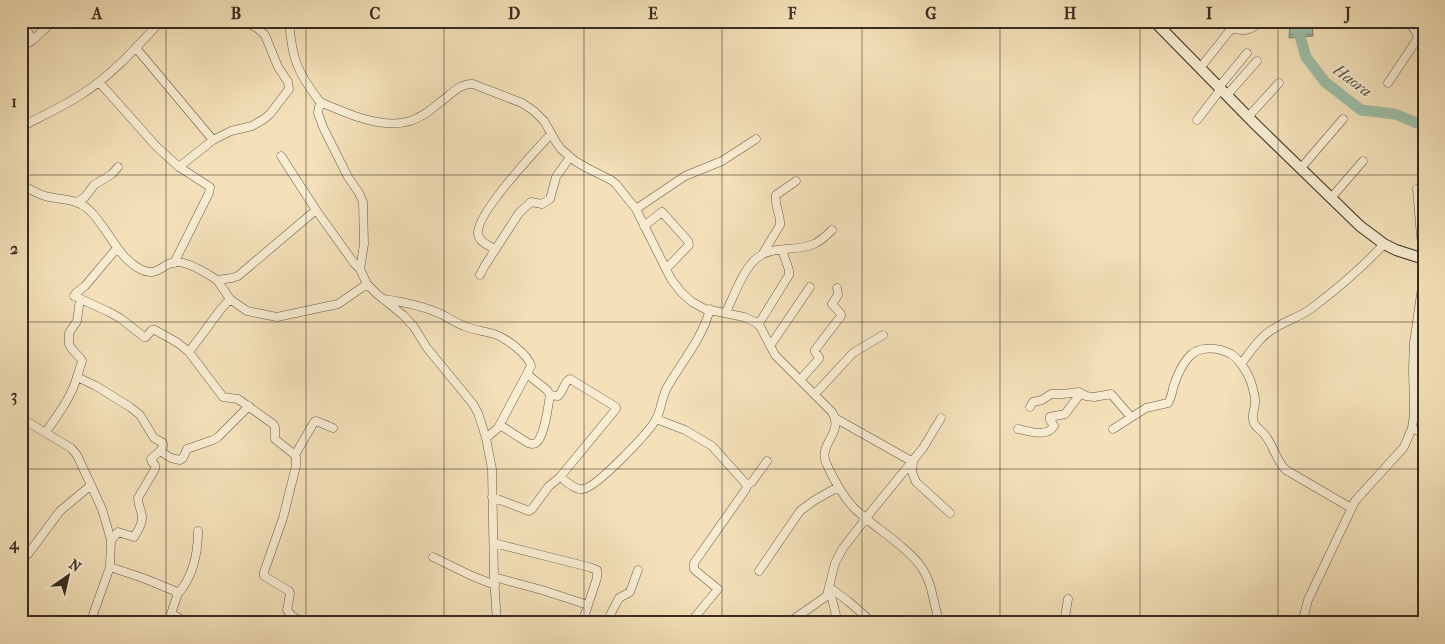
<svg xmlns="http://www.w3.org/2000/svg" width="1445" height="644" font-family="'IM FELL French Canon',serif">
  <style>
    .water { fill: url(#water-rules); stroke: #748473 }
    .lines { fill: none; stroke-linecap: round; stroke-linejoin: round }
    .river { stroke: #9dbea9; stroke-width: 11 }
    .street-casing { stroke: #665947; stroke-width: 9 }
    .secondary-casing { stroke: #372c21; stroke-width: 12 }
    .street { stroke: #f8ecd2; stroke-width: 8 }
    .secondary { stroke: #f8ecd2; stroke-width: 10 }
    .grid { fill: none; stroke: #372c21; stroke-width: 1; stroke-opacity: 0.55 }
    .labels { text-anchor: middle; stroke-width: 4; stroke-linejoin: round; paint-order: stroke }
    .water-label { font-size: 16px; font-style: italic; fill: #505043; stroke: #f8ecd2 }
    .neatline { fill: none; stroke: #372c21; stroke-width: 2 }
    .grid-label { font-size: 16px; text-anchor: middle; font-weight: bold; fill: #372c21 }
  </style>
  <defs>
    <pattern id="water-rules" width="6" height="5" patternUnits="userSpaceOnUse" patternTransform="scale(1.25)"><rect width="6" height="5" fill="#9dbea9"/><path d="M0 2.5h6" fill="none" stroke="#819b89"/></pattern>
  </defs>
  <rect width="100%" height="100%" fill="#f4e1b9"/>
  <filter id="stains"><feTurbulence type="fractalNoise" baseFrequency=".004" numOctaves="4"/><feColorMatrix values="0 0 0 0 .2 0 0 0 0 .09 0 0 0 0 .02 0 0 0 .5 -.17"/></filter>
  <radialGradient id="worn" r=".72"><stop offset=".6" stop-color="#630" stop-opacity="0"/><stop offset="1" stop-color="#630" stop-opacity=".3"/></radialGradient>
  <path class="water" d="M 1290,21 L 1312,21 L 1313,36 L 1289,38 Z"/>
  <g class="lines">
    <path class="river" d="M 1298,21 L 1297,26 L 1306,57 L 1325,82 L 1361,110 L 1395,114 L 1424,126"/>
    <defs>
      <path id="street" d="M 21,21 L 33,40
        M 289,21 C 292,59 297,72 320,102 L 318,113 L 323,127 L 348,177 L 359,193 L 363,202 L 364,244 L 360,269 L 367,284 L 377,294 L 403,315 L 414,327 L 427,348 L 473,404 L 478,413 L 486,438 L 492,469 L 494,577 L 497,623
        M 21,47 L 33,40 L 53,21
        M 136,48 L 213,140
        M 1200,68 L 1231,29 C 1244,30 1249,33 1260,21
        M 99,82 L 156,146 L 179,167 L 210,187 L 209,193 L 174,263
        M 1388,83 L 1418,38 L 1416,32 L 1408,21
        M 1219,87 L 1247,53
        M 1227,95 L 1257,61
        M 320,102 C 346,113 382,130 410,121 C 423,117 433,108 443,100 C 452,93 461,83 473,84 L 522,103 L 534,111 L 544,121 L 556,142 L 561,149 L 575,161 L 587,168 L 611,180 L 616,184 L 636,209 L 671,279 L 681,292 L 692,302 L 705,309 L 744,317 L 757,323 L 761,328 L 775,355 L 832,412 C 845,434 816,444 827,465 C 834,480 842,495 853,507 C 873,527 907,546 922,568 C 933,584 933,605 940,623
        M 1248,117 L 1279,83
        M 1197,120 L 1221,89
        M 21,127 C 40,117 60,108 79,96 C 110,77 136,48 161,21
        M 281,156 L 316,210 L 354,263 L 360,269
        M 179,167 L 213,140 L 231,131 L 252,126 L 264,119 L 270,114 L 289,89 L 288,82 L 278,67 L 265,35 L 257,28 L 242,21
        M 1301,168 L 1343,119
        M 21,184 C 30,189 38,195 49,197 C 63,200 77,199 88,209 C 108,227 116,256 140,269 C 157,278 162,264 175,262 C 187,261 208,274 217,280 L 232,278 L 238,276 L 316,210
        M 1417,189 L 1423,259
        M 1331,198 L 1363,161
        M 77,202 L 85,197 L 94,185 L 112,174 L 118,167
        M 636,209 L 685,176 L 722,161 L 756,139
        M 644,226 L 662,212 L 688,241 L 689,245 L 666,269
        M 117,248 L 85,286 L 76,293 L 74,296 L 107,311 L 120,318 L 144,337 L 146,337 L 152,330 L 155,330 L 178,343 L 189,352
        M 495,249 C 489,246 479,242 478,234 C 475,215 537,149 551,134
        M 762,255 L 780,225 C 781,215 774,205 776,195 L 796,181
        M 480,275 L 484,267 L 519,213 L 531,202 L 542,204 L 550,199 L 556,177 L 570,157
        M 217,280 L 230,299
        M 383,299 C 405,302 424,306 443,315 C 450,319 456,323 464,326 C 473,330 484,331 494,334 C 506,338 528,354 531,366 L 498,428 L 486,438
        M 726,312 C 734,296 743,269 757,258 C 773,245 796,252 814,244 C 821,241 827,235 832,230
        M 758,325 L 789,275 L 789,270 L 782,250
        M 770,346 L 810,287
        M 1241,364 C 1251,351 1260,336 1275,328 C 1287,320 1300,317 1312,308 C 1337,289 1363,267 1384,244
        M 77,377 L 82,361 L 81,359 L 71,348 L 69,344 L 69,333 L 77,321 L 80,299
        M 800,380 L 819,359 L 819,357 L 815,352 L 815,350 L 841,316 L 841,314 L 832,304 L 838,295 L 837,288
        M 815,394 L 853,353 L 883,335
        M 550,395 L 558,396 C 564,391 564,381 570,379 L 616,407 L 616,409 L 560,477
        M 1030,407 L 1033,402 L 1042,400 L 1051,394 L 1063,394 L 1079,392 L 1086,396 L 1094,397 L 1111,394 L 1131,417
        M 21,418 L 71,448 L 77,455 L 102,509 L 111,540 L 110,567 L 90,623
        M 835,418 L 858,431 L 913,462 L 912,472 L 916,482 L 950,513
        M 656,419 L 685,430 L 712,446 L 747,485 L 746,489 L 694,563 L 694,569 L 696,571 L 718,589 L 690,623
        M 500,425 L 528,443 C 531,444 533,445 536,443 C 545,436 548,406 550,395 L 547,390 L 527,374
        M 1412,428 L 1424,434
        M 1018,429 C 1030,431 1046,438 1054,426 L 1050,420 L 1050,417 L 1065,414 L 1081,393
        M 1113,429 L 1146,408 L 1168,403 C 1172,397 1172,391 1174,385 C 1177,376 1182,365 1188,358 C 1198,345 1218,347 1231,354 C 1239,359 1248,373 1251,382 C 1253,389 1256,397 1255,404 C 1254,411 1251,417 1254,423 C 1256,428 1261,430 1264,434 C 1274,445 1275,460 1286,470 L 1351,508
        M 46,432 C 58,414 71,398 77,377 L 96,386 L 130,407 L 140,415 L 154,438 L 163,443 L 163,447 L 160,451
        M 295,455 L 314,422 L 316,421 L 333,428
        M 747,485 L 752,482 L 767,461
        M 492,497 L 529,511 L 532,509 L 549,486 L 560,477 C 566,481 576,491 583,489 C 596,488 647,434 655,421 C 662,410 661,397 668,386 C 683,360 702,339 710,309
        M 111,540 L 118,532 L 134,537 C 138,531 143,523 142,516 C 141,509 138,505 138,498 L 155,469 L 155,465 L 152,462 L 151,459 L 160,451 L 171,458 L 180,460 L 183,458 L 187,449 L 213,440 L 218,437 L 249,406
        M 494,543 L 589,567 L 597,570 L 597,578 L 582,623
        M 433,557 L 472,576 L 495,585
        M 21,560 L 28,554 L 60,511 L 90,486
        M 110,567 L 143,578 L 175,591 L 177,596 L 168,623
        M 759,571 L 800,511 L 815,500 L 838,487
        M 494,577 L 542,590 L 588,605
        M 829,587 L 848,601 L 873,623
        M 828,592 L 831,595 L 838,623
        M 177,595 C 193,577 198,555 198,531
        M 172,614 L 188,623
        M 304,623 L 292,616 L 287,610 L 290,594 L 289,591 L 264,576 L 264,572 L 283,518 L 296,466 L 296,458 L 295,455 L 275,439 L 275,427 L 273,424 L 238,399 L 223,397 L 189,352 L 221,309 L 230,299 L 247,311 L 277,317 L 338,304 L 367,284
        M 606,623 L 619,598 L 630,592 L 638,570
        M 788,623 L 824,598 L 827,595 L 835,563 L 843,548 L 874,508 L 923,448 L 941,418
        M 1064,623 L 1068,599
        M 1302,623 L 1308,600 L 1355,501 L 1404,447 L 1412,428 L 1414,414 L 1413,367 L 1414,343 L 1424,273"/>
      <path id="secondary" d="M 1154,21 L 1256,125 L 1360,226 L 1384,244 L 1396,250 L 1424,259"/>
    </defs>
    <use href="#street" class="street-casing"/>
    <use href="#secondary" class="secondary-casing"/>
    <use href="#street" class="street"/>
    <use href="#secondary" class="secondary"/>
  </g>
  <path class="grid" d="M 166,21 L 166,623M 306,21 L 306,623M 444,21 L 444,623M 584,21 L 584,623M 722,21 L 722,623M 862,21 L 862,623M 1000,21 L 1000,623M 1140,21 L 1140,623M 1278,21 L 1278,623M 21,175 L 1424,175M 21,322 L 1424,322M 21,469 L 1424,469"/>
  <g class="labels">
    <g class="water-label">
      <text transform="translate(1353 80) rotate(37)" y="6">Haora</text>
    </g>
  </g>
  <rect width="1445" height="644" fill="none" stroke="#f4e1b9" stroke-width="55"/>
  <g transform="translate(68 576) rotate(34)" stroke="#f8ecd2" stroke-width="4" paint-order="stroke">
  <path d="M0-4L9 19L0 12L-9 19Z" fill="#372c21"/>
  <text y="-8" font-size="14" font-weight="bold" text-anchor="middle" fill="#372c21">N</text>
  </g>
  <rect x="28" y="28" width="1390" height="588" class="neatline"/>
  <g class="grid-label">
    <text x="97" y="19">A</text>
    <text x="236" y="19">B</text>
    <text x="375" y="19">C</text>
    <text x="514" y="19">D</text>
    <text x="653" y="19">E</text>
    <text x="792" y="19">F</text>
    <text x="931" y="19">G</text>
    <text x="1070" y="19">H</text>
    <text x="1209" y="19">I</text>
    <text x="1348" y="19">J</text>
    <text x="14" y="107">1</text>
    <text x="14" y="254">2</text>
    <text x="14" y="401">3</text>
    <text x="14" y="549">4</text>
  </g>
  <rect width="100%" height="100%" filter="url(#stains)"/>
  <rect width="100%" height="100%" fill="url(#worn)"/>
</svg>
